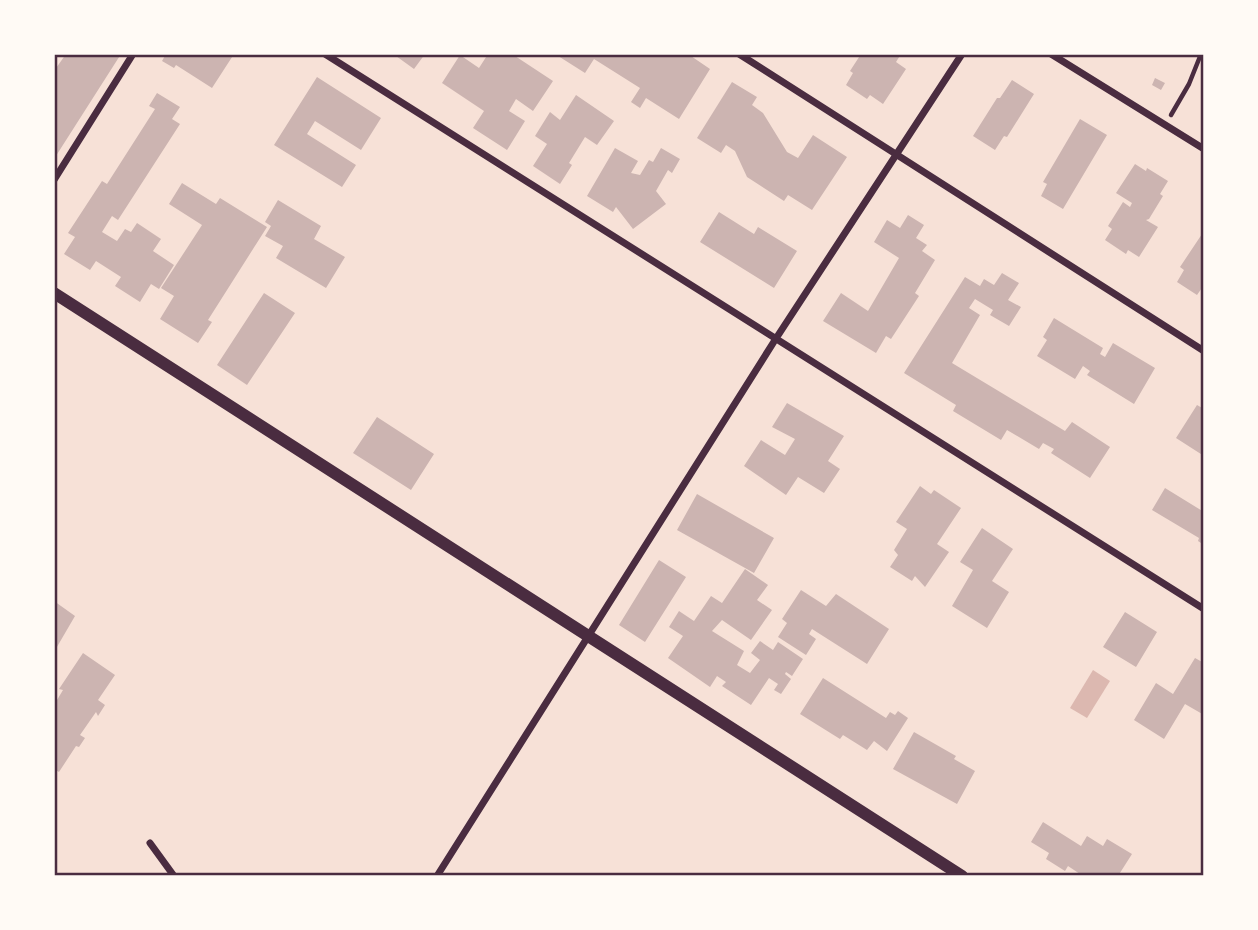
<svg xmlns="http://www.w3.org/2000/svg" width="1258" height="930" font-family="'Archivo Narrow',sans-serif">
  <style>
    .water { fill: #dcb8b0 }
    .building { fill: #ccb4b1 }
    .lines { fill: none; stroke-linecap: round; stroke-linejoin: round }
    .path { stroke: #4a2c40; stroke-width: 4.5 }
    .minor { stroke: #4a2c40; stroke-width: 7 }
    .tertiary { stroke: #4a2c40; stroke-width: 12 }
    .neatline { fill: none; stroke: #4a2c40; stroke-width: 2.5 }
  </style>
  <rect width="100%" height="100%" fill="#f7e1d7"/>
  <path class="water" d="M 1093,670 L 1110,681 L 1087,718 L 1070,708 Z"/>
  <path class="building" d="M 66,54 L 121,54 L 54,159 L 54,71 Z
    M 166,54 L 234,54 L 212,88 L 176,65 L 174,68 L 162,61 Z
    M 397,54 L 425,54 L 414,69 L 396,56 Z
    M 488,54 L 512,54 L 553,81 L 533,111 L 516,99 L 509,111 L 525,121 L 507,150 L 473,128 L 484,111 L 442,83 L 460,55 L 479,68 Z
    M 555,54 L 688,54 L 710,69 L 679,119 L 646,98 L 640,108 L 631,102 L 640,88 L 594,59 L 585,73 Z
    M 861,54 L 901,54 L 896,62 L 906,69 L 883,104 L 870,95 L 867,99 L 846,85 L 853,73 L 850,71 Z
    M 317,77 L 381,118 L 361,150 L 315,121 L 307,134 L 356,165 L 342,187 L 274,145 Z
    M 1155,78 L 1165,83 L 1161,90 L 1152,85 Z
    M 1012,80 L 1034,94 L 1007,137 L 1004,136 L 995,150 L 973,136 L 997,98 L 1000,98 Z
    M 732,82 L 757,97 L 752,105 L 763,113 L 787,152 L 798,158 L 813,135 L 847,157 L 812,210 L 788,195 L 784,201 L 747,177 L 735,151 L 726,145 L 721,153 L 697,138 Z
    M 157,93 L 180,107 L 172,119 L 180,124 L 118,220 L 112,216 L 102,232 L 117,241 L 125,229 L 131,232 L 137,223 L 161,239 L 153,251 L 174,265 L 159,289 L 151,284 L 140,302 L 115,286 L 121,277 L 96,261 L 90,270 L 64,254 L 75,237 L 68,233 L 102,181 L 107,184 L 155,109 L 149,106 Z
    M 576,95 L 614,121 L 597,145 L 585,137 L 569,163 L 572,165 L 560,184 L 533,166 L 547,144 L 535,136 L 550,112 L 560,120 Z
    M 1080,119 L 1107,135 L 1063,209 L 1041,196 L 1047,184 L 1043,182 Z
    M 615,148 L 638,161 L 631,173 L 640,175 L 649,160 L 653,162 L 661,148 L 680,159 L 672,173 L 668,170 L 656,191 L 666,204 L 633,229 L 616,207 L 613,212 L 587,196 Z
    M 1135,164 L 1146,171 L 1147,168 L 1168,181 L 1160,194 L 1163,196 L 1149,219 L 1146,220 L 1158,227 L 1139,257 L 1128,250 L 1126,254 L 1105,240 L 1112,229 L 1108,226 L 1123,202 L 1130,207 L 1132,203 L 1116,193 Z
    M 182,183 L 216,204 L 220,198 L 267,227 L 208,320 L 212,322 L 198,343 L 160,319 L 174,296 L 161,288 L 202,225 L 169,204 Z
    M 278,200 L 321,226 L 314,239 L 345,257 L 326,288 L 276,258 L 283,246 L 265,236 L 271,226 L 265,222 Z
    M 719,212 L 754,234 L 758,227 L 797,251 L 774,288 L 700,242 Z
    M 908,215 L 924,225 L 916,238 L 927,245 L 922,251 L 935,260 L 915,293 L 919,296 L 891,339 L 886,336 L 876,353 L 823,321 L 841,293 L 868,311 L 899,258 L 874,242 L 887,220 L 900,228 Z
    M 1204,231 L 1204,285 L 1197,295 L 1177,282 L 1184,270 L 1180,267 Z
    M 1002,273 L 1019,283 L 1008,300 L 1021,307 L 1009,326 L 990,315 L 993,310 L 975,299 L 969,308 L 980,315 L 952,363 L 1065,431 L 1072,422 L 1110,447 L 1090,478 L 1051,453 L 1054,449 L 1043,443 L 1039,449 L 1007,430 L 1001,440 L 953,411 L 956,405 L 904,373 L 965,277 L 980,286 L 984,279 L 994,285 Z
    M 264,293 L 295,313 L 247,385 L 217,365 Z
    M 1054,318 L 1103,348 L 1100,354 L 1105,357 L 1113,343 L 1155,368 L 1134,404 L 1087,375 L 1090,371 L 1083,366 L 1075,379 L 1037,356 L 1047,340 L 1043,337 Z
    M 787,403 L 844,436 L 828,461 L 840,469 L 824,493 L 798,477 L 786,495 L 744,466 L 761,440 L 785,455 L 795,439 L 772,427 Z
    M 1197,405 L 1204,409 L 1204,456 L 1176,438 Z
    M 377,417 L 434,454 L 411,490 L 353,453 Z
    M 920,486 L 931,494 L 934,490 L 961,508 L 937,544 L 949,552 L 925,587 L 915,576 L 912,581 L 890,567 L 898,555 L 894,550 L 907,529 L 896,522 Z
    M 1165,488 L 1204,512 L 1204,545 L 1198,541 L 1199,538 L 1152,510 Z
    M 697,494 L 774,538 L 754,573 L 677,530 Z
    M 982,528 L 1013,549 L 992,581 L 1009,592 L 987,628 L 952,606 L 973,570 L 960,562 Z
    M 659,560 L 686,577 L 645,642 L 619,625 Z
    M 745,569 L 768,585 L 757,600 L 772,610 L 751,640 L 722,620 L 712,631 L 744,651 L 737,665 L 750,673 L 760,660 L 751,653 L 760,641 L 773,650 L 778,642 L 803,659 L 792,676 L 786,672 L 785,674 L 791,679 L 781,694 L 774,690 L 778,684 L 769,678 L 751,705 L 722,686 L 726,682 L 717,676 L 710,687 L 668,658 L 683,636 L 669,627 L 679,611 L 694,621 L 711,596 L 722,603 Z
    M 801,590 L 826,606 L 836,594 L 889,629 L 867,664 L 812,629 L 809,634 L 816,639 L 806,655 L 778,637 L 787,623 L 782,619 Z
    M 54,601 L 75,616 L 54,652 Z
    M 1125,612 L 1157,632 L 1136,667 L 1103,647 Z
    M 83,653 L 115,675 L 98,700 L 105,705 L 98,716 L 96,712 L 80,735 L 85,738 L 79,747 L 76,746 L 59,772 L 54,769 L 54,705 L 63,690 L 59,689 Z
    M 1195,658 L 1204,663 L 1204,715 L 1185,704 L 1164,739 L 1134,720 L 1156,683 L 1173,694 Z
    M 823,678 L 886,718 L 890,712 L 895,715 L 898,711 L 908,718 L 887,751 L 874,741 L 867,750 L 843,735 L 840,739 L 800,714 Z
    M 914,732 L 956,756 L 954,759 L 975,771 L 957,804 L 893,769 Z
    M 1043,822 L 1081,846 L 1087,836 L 1103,846 L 1107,839 L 1132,854 L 1118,876 L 1083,876 L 1068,866 L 1065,871 L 1046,859 L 1049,853 L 1031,842 Z"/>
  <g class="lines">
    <path class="path" d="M 1171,115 L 1189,84 L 1201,54"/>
    <path class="minor" d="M 325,54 L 1204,609
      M 739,54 L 1204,351
      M 1051,54 L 1204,149
      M 54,180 L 133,54
      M 150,843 L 174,876
      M 437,876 L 775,340 L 962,54"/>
    <path class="tertiary" d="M 54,293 L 962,876"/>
  </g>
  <rect width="1258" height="930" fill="none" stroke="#fffaf5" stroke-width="112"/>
  <rect x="56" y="56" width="1146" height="818" class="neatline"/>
</svg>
